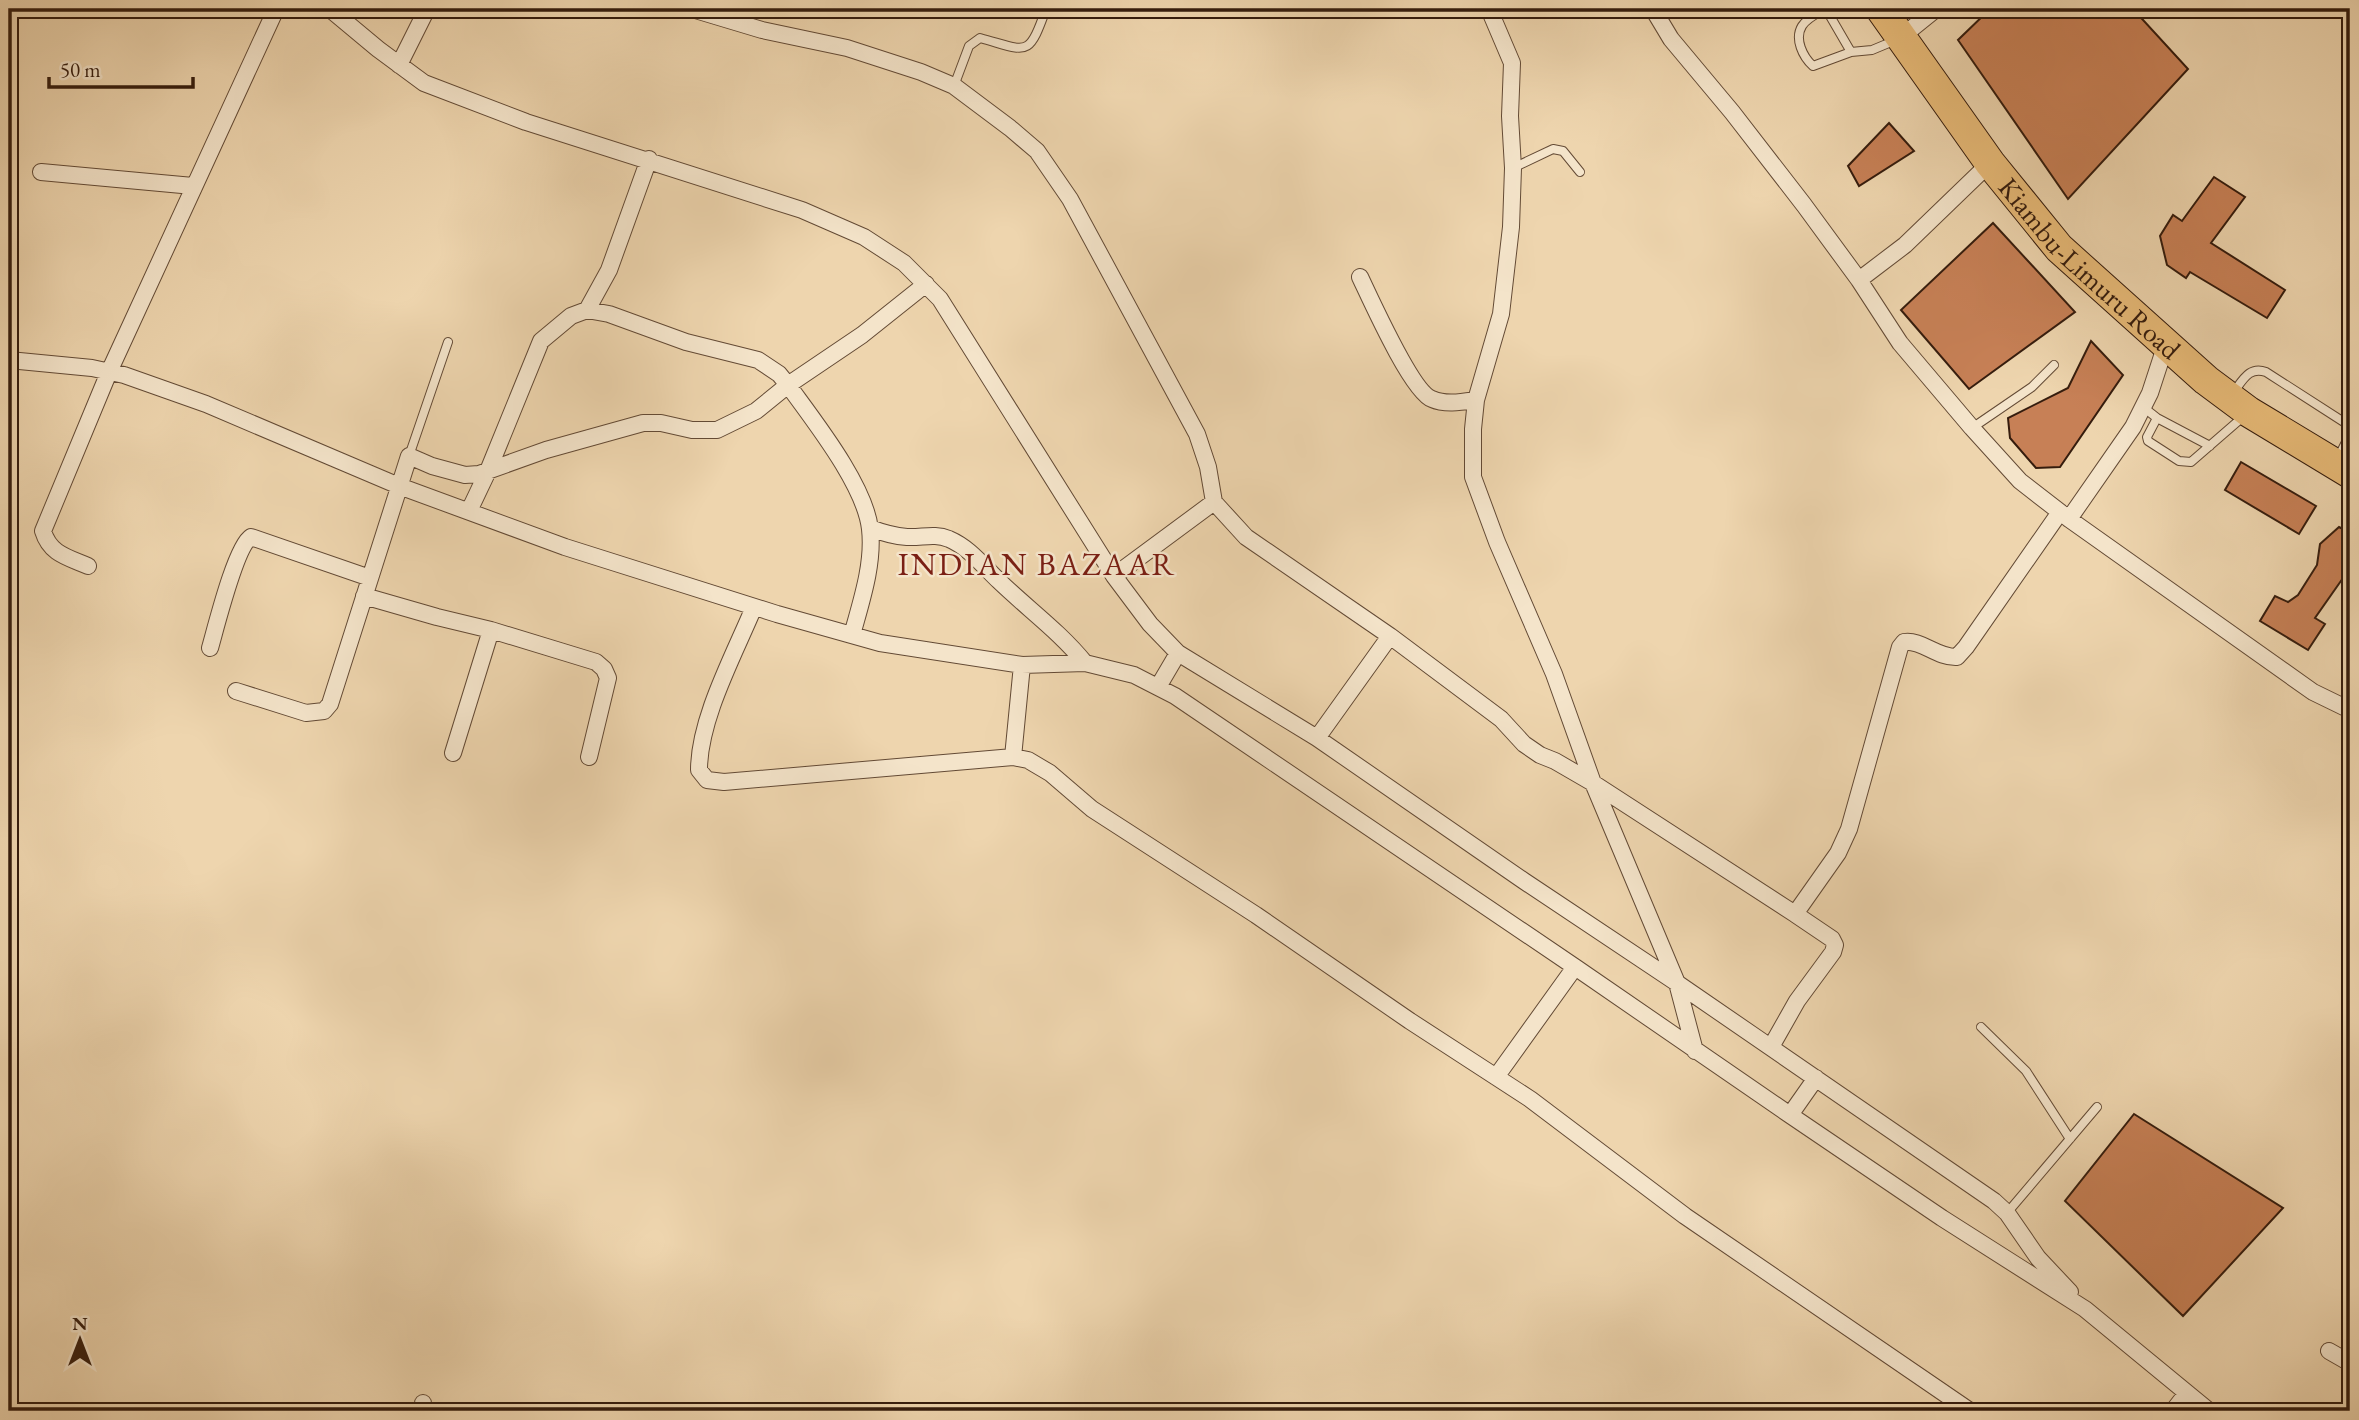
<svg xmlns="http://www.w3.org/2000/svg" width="2359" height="1420" font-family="'EB Garamond',serif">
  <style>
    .building { fill: #c78056; stroke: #351c0d; stroke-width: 2 }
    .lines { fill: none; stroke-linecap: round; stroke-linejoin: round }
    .lane-casing { stroke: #634a35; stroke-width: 10 }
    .street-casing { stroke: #634a35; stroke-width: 18 }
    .highway-casing { stroke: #351c0d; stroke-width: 32 }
    .lane { stroke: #f4e4ca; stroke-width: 8 }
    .street { stroke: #f4e4ca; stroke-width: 16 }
    .highway { stroke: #e7ba77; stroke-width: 30 }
    .labels { text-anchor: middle; stroke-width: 5; stroke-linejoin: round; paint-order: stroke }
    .street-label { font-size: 28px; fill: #351c0d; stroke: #f4e4ca }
    .quarter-label { font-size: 32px; letter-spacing: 2px; fill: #7a1f14; stroke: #f4e4ca }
  </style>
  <rect width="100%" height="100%" fill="#eed5ae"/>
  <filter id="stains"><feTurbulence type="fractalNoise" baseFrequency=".00286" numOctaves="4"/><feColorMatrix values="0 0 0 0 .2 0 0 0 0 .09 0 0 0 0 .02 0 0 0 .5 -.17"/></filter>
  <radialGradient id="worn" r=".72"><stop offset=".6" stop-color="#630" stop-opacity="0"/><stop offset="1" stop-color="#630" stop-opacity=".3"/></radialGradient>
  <path class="building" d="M 1990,9 L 2133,9 L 2188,69 L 2068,199 L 1958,40 Z
    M 1889,123 L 1914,151 L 1859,186 L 1848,166 Z
    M 2214,177 L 2245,197 L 2211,243 L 2285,290 L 2267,318 L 2190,272 L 2186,278 L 2167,265 L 2160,236 L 2173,215 L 2182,221 Z
    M 1993,223 L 2075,312 L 1969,389 L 1901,310 Z
    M 2091,341 L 2123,375 L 2060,467 L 2036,468 L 2010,438 L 2008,418 L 2068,388 Z
    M 2241,462 L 2316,506 L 2299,534 L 2225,490 Z
    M 2339,527 L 2350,533 L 2350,568 L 2315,618 L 2325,624 L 2308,650 L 2260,621 L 2275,596 L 2288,602 L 2298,595 L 2317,565 L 2320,544 Z
    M 2134,1114 L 2283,1208 L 2183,1316 L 2065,1201 Z"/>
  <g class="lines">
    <defs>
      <path id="lane" d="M 1825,9 C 1818,13 1807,18 1802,26 C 1794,39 1803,57 1813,66 L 1851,52 L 1872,50 L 1896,40
        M 1826,9 L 1851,52
        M 954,86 L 969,46 L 980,38 C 1028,51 1028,59 1046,9
        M 1513,168 L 1553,149 L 1563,151 L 1580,172
        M 2233,393 C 2243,380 2249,366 2266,372 L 2350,426
        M 2143,407 L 2157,418 L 2210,446
        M 2157,418 L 2147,437 L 2148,441 L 2179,461 L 2191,462 L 2244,416
        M 1972,428 L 2032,387 L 2054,365
        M 409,456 L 448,342
        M 2338,458 L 2350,434
        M 1981,1027 L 2026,1071 L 2070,1139
        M 2007,1213 L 2097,1107"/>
      <path id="street" d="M 330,9 L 378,49 L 424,83 L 526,122 L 802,210 L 864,237 L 904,263 L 940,299 L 1114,576 L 1150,624 L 1178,653 L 1317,738 L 1524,881 L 1677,983 L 1695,1051
        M 692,9 L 762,30 L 847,48 L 921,72 L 954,86 L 1010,128 L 1037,151 L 1070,199 L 1197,434 L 1208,467 L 1214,502 L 1246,537 L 1390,636 L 1501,719 L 1524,744 L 1540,755 L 1555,761 L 1593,783 L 1795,914 L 1838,853 L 1849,829 L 1900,647 L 1904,642 C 1921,639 1937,658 1957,657 L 1966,647 L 2060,512
        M 1489,9 L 1512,63 L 1510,116 L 1513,168 L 1511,227 L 1501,314 L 1476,400 L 1473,429 L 1473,477 L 1497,542 L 1554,674 L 1593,783 L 1677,983 L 1994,1201 L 2007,1213 L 2038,1258 L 2070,1292
        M 1653,9 L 1671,39 L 1732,112 L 1804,205 L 1859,280 L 1900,343 L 1972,428 L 2020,481 L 2069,519 L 2313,692 L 2350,710
        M 1900,38 L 1936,9
        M 399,65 L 427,9
        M 41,172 L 193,186
        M 1360,277 C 1371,300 1412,392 1432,399 C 1445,405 1462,402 1476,400
        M 1859,280 L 1905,245 L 1990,163
        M 587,310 L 609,270 L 649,159
        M 9,360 L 92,368 L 124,375 L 206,404 L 399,486 L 565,547 L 777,614 L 880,643 L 1022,665 L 1085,663 L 1134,675 L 1175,696 L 1575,967 L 1790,1115 L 1942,1218 L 2085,1309 L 2209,1411
        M 469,511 L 488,471 L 541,341 L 571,316 L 587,310 L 609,314 L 686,342 L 758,360 L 779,374 L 788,385 C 814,421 865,485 870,529 C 874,564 861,602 852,635
        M 2069,519 L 2133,427 L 2150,393 L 2166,344
        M 870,528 C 883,533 894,536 907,537 C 922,538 934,533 949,539 C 970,548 983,566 999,581 C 1028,609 1060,632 1085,663
        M 88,566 C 67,557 50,554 43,531 L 109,372 L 276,9
        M 1114,576 L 1214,502
        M 364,596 L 437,617 L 491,630 L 596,662 L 604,669 L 608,678 L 589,757
        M 754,607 C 734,655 699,719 699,770 L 707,780 L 724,782 L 1013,757 L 1028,760 L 1050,773 L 1092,809 L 1256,915 L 1410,1021 L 1530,1099 L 1685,1216 L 1970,1411
        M 210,648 C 216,627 236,546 251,537 L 370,578
        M 1158,687 L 1178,653
        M 236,691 L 306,713 L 324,711 L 330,704 L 409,456 L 432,466 L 465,475 L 479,474 L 546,450 L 643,423 L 661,423 L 692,430 L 717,430 L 756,411 L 788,385 L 862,335 L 926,284
        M 1317,738 L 1390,636
        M 453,753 L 491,630
        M 1013,757 L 1022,665
        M 1771,1047 L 1797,1001 L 1833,952 L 1835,945 L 1832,939 L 1795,914
        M 1496,1077 L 1575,967
        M 1790,1115 L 1816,1078
        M 2329,1351 L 2350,1363
        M 423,1403 L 423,1411
        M 2173,1411 L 2187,1393"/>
      <g id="highway">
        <path id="s1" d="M 1881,9 L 1990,163 L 2059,248 L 2206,380 L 2249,412 L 2350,473"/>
      </g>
    </defs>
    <use href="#lane" class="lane-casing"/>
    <use href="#street" class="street-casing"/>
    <use href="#highway" class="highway-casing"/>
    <use href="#lane" class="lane"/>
    <use href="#street" class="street"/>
    <use href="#highway" class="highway"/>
  </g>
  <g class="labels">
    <g class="street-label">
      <text dy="10" stroke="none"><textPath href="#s1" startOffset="334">Kiambu-Limuru Road</textPath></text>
    </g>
    <g class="quarter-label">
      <text x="1037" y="575">INDIAN BAZAAR</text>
    </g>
  </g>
  <rect width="2359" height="1420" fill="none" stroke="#eed5ae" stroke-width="35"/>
  <rect x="10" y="10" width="2338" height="1399" fill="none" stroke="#351c0d" stroke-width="3.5"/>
  <rect x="18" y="18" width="2324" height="1385" fill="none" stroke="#351c0d" stroke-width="2"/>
  <g transform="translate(80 1340)" stroke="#f4e4ca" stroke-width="5" paint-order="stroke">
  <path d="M0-5L12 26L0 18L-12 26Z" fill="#351c0d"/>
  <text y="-10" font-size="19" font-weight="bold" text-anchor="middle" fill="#351c0d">N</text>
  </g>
  <path d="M49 77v10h144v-10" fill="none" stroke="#351c0d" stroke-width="3.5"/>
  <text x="60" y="77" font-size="21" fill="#351c0d" stroke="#f4e4ca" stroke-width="5" paint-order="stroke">50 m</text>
  <rect width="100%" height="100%" filter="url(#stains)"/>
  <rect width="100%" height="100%" fill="url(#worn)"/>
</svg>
